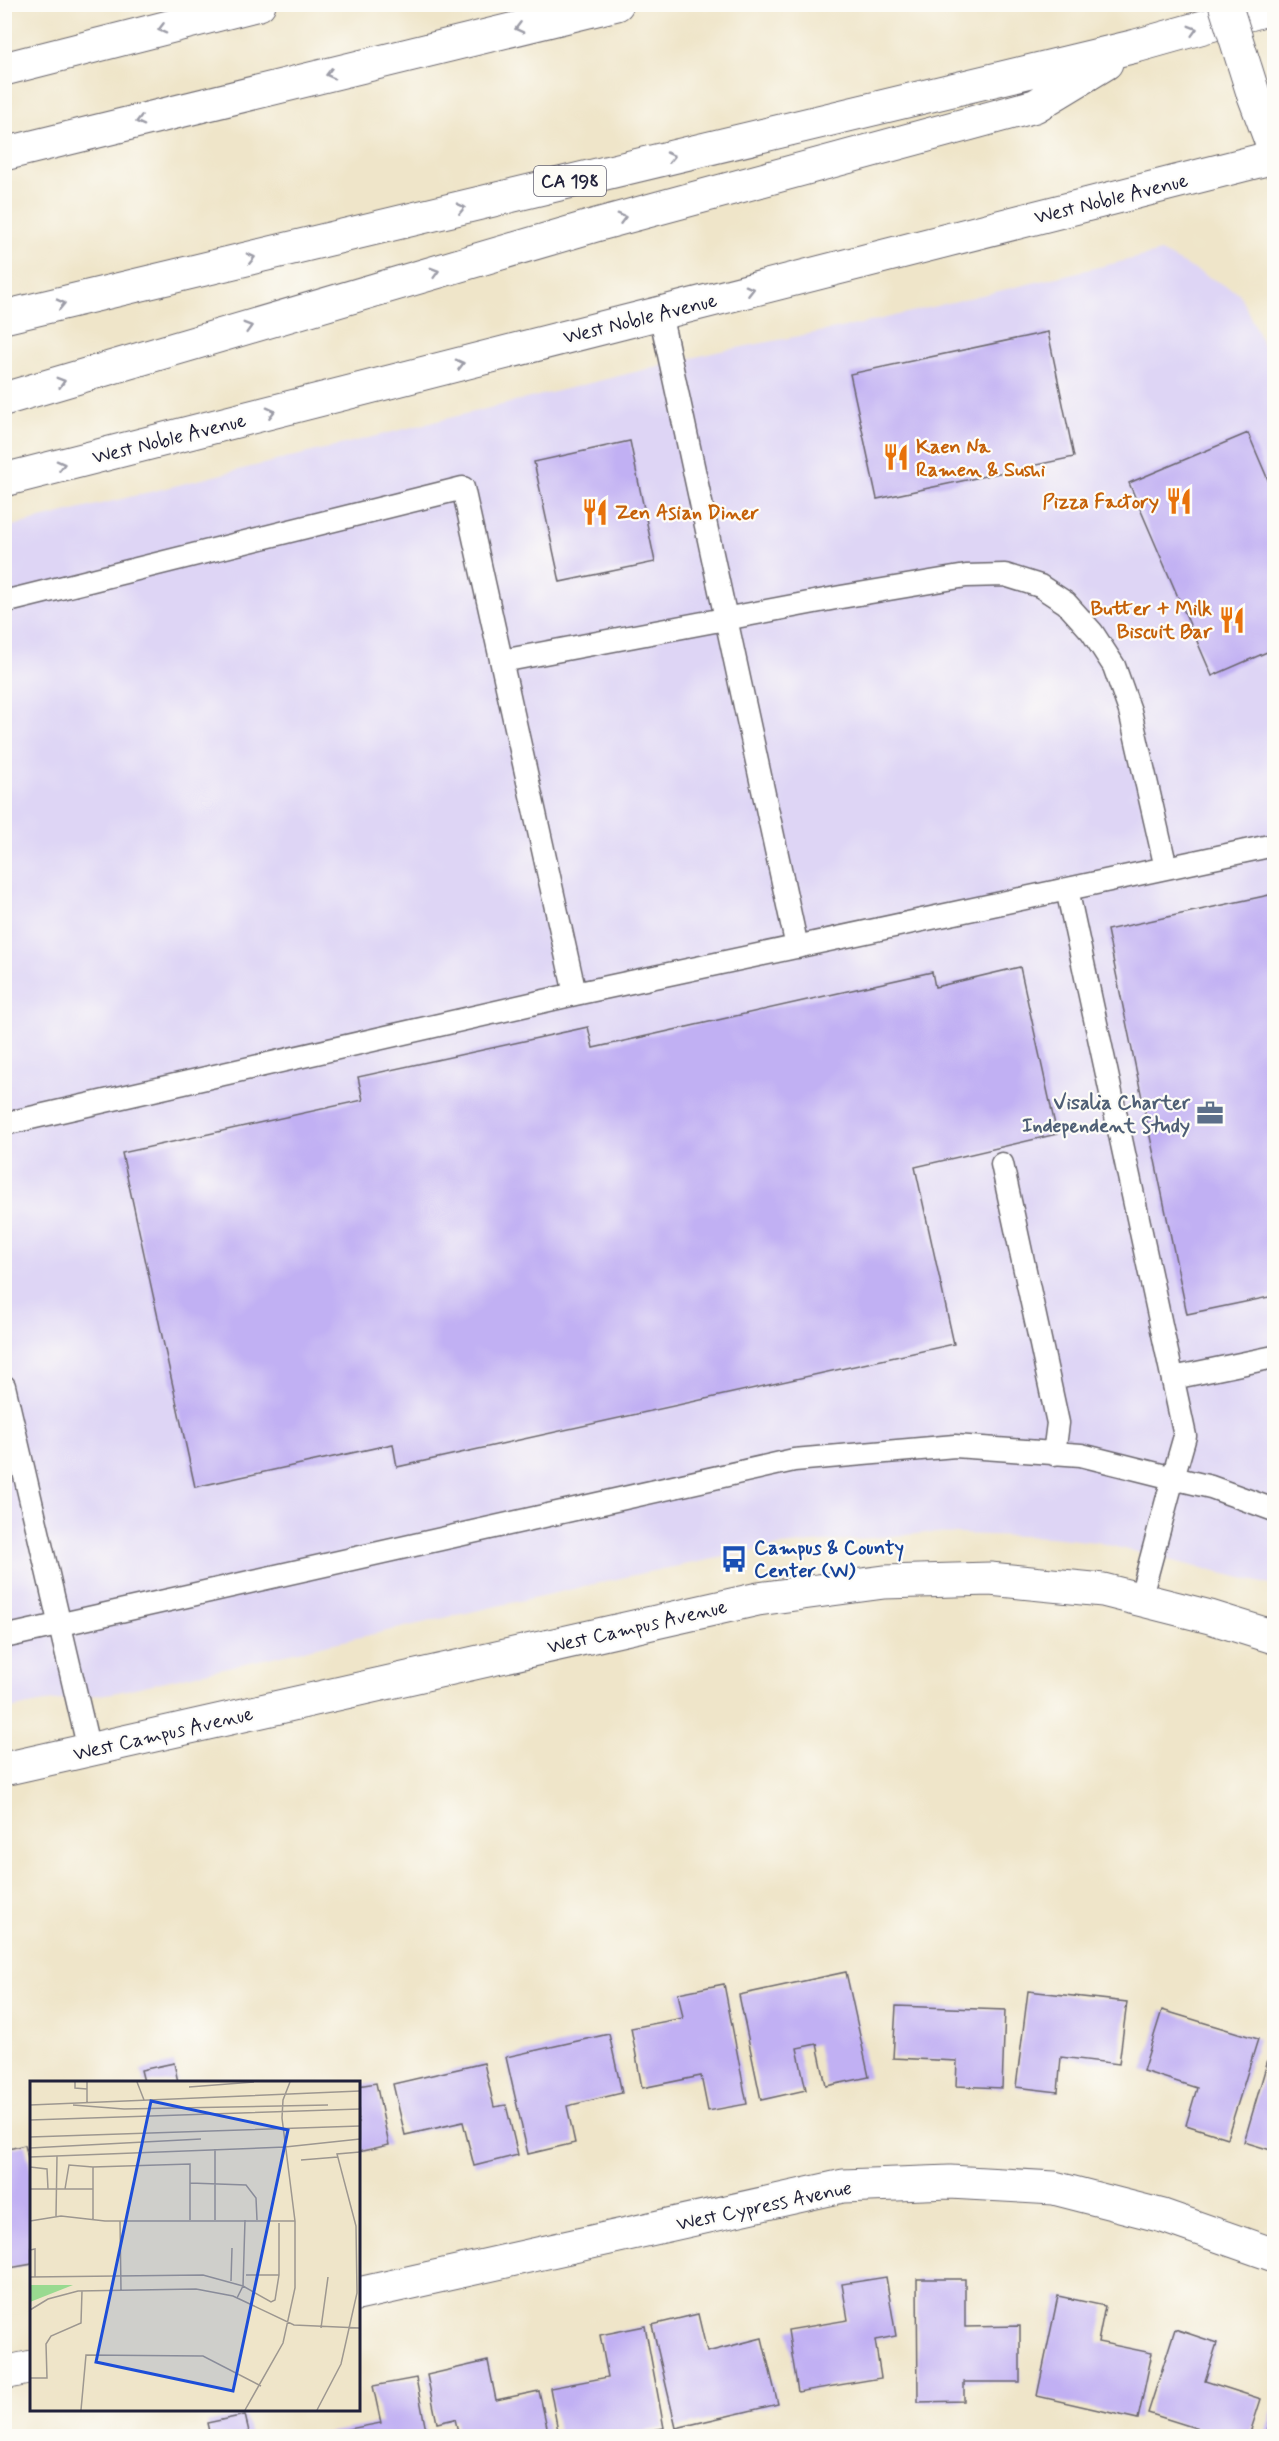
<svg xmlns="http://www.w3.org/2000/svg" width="1279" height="2441" font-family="Mynerve,sans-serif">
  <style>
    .built { fill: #ded5f5 }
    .building { fill: #c1b0f3 }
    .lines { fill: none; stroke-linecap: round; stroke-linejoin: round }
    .service-casing { stroke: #6a666d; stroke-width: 25 }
    .minor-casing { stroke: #6a666d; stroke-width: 35 }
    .tertiary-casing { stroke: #6a666d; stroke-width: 35 }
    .secondary-casing { stroke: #6a666d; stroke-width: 35 }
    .motorway-casing { stroke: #6a666d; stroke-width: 35 }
    .service { stroke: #fff; stroke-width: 22 }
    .minor { stroke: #fff; stroke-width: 33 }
    .tertiary { stroke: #fff; stroke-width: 33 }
    .secondary { stroke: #fff; stroke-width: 33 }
    .motorway { stroke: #fff; stroke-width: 33 }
    .tertiary-bridge-casing { stroke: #6a666d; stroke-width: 35; stroke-linecap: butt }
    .tertiary-bridge { stroke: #fff; stroke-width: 33 }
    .oneway { stroke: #9c9ca7 }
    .labels { text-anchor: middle; stroke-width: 4.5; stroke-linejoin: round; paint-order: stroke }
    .shield { fill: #fdfcf7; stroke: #646373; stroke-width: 1.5 }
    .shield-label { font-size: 18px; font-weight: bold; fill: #22223b }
    .street-label { font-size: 20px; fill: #22223b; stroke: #fdfcf7 }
    .food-label { font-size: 20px; font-weight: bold; fill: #c56008; stroke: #fdfcf7; text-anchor: start }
    .service-label { font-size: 20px; font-weight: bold; fill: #4e5e75; stroke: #fdfcf7; text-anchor: end }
    .transit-label { font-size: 20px; font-weight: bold; fill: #164399; stroke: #fdfcf7; text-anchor: start }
    .inset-road { fill: none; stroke: #9d9790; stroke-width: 1.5 }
    .view { fill: #1d4ed8; fill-opacity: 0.15; stroke: #1d4ed8; stroke-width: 3 }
    .inset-edge { fill: none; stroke: #22223b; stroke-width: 3 }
  </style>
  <rect width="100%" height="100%" fill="#fdfcf7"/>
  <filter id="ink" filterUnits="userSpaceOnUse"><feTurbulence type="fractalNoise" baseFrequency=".0167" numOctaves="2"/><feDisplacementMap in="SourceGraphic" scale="12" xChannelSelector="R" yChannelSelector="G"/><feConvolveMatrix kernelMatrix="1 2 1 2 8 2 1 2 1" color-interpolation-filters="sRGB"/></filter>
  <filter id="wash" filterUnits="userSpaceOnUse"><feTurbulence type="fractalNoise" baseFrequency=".008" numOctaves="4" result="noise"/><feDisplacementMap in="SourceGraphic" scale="24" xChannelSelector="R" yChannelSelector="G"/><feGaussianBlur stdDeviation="1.35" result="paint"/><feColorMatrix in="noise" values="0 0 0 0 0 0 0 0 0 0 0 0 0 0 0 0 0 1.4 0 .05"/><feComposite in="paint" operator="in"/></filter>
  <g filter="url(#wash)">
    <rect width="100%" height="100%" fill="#efe5c9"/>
    <path class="built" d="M 1161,252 L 1239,293 L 1274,368 L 1274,1586 L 1096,1542 L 1050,1537 L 927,1533 L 780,1546 L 643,1573 L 113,1693 L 39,1703 L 5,1710 L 4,528 L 716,352 L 861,324 Z"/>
    <g id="blocks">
      <path class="building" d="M 1048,332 L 1074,457 L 877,499 L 850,374 Z
        M 1248,433 L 1274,494 L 1274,649 L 1212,676 L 1129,483 Z
        M 630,441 L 655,562 L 560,582 L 534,462 Z
        M 1274,894 L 1274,1296 L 1187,1314 L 1107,930 Z
        M 1020,967 L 1057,1134 L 915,1167 L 954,1344 L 397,1467 L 393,1444 L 195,1487 L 122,1153 L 363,1100 L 358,1077 L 588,1027 L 593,1048 L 932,972 L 935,987 Z
        M 846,1972 L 869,2077 L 826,2086 L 817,2044 L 797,2048 L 806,2090 L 761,2100 L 739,1995 Z
        M 724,1984 L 747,2104 L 708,2111 L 701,2076 L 642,2088 L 631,2028 L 683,2018 L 678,1993 Z
        M 1028,1991 L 1127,2002 L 1119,2064 L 1061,2057 L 1058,2092 L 1016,2087 Z
        M 896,2006 L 1005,2010 L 1002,2088 L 956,2086 L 957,2061 L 893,2058 Z
        M 1162,2010 L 1258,2039 L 1227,2138 L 1186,2125 L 1197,2088 L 1143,2071 Z
        M 609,2034 L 622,2093 L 567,2106 L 575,2143 L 528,2154 L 506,2057 Z
        M 1274,2039 L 1274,2151 L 1244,2142 Z
        M 174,2063 L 178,2082 L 144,2082 L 141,2070 Z
        M 484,2063 L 494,2107 L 506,2105 L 518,2155 L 474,2166 L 463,2122 L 405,2135 L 393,2084 Z
        M 376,2083 L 389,2145 L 358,2152 L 358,2086 Z
        M 25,2145 L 32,2174 L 32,2264 L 10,2268 L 4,2244 L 4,2150 Z
        M 886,2277 L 896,2336 L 875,2340 L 881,2378 L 798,2392 L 788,2330 L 848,2320 L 842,2284 Z
        M 917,2279 L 965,2279 L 965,2327 L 1020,2326 L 1020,2382 L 964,2382 L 964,2401 L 918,2402 Z
        M 1058,2296 L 1105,2306 L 1098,2342 L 1152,2353 L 1138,2419 L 1037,2396 Z
        M 698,2314 L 707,2352 L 762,2338 L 778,2404 L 676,2428 L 652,2325 Z
        M 645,2326 L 664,2428 L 620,2436 L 559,2436 L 550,2388 L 608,2377 L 600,2335 Z
        M 1175,2329 L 1217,2343 L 1205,2381 L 1261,2399 L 1249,2436 L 1221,2436 L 1148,2413 Z
        M 488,2361 L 496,2400 L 539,2391 L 549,2436 L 459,2436 L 455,2419 L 437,2423 L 427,2375 Z
        M 416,2378 L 427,2436 L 323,2436 L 323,2434 L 381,2423 L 373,2386 Z
        M 1274,2407 L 1274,2436 L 1266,2436 Z
        M 245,2415 L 250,2436 L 210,2436 L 207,2423 Z"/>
    </g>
  </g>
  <g filter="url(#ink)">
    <use href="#blocks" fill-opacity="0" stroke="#6a666d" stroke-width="1.5"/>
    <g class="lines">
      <defs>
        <path id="service" d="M 660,313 L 797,947
          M 4,602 L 463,488 L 575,994
          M 502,661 L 841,597 L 966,576 L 1005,575 L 1040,586 L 1066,603 L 1092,632 L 1114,666 L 1130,711 L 1166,868
          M 1067,889 L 1185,1436 L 1173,1478 L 1211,1487 L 1274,1510
          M 4,1124 L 575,994 L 1274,845
          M 1002,1164 L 1058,1423 L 1054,1454
          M 1173,1378 L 1274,1357
          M 4,1386 L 89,1750
          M 4,1637 L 794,1460 L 955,1446 L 1081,1455 L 1173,1478 L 1140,1600"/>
        <path id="minor" d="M 4,1769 L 758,1599 L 884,1582 L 990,1579 L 1103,1590 L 1210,1617 L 1274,1637
          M 358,2294 L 843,2186 L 950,2182 L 1054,2188 L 1163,2216 L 1274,2255
          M 4,2373 L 32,2367"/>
        <path id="tertiary" d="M 1253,93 L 1274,149"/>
        <path id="secondary" d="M 4,480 L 1274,157"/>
        <path id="motorway" d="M 4,69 L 259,4
          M 4,154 L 617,4
          M 4,317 L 1136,46 L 1274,7
          M 4,399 L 596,225 L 1035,106 L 1106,63"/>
      </defs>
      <use href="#service" class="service-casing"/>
      <use href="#minor" class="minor-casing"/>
      <use href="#tertiary" class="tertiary-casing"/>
      <use href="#secondary" class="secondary-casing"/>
      <use href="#motorway" class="motorway-casing"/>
      <use href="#service" class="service"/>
      <use href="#minor" class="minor"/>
      <use href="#tertiary" class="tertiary"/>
      <use href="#secondary" class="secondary"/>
      <use href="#motorway" class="motorway"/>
      <defs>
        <path id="tertiary-bridge" d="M 1225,4 L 1253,93"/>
      </defs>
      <use href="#tertiary-bridge" class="tertiary-bridge-casing"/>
      <use href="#tertiary-bridge" class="tertiary-bridge"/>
    </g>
    <defs><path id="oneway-chevron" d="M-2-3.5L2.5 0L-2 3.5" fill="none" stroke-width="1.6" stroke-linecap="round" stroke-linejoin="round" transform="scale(1.5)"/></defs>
    <g class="oneway">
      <use href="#oneway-chevron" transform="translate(519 28) rotate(166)"/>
      <use href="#oneway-chevron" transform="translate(162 29) rotate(166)"/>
      <use href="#oneway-chevron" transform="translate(1193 30) rotate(-16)"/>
      <use href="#oneway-chevron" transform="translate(330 74) rotate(166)"/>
      <use href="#oneway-chevron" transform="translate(140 121) rotate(166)"/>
      <use href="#oneway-chevron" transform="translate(671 157) rotate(-13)"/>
      <use href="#oneway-chevron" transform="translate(461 208) rotate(-13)"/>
      <use href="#oneway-chevron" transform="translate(622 218) rotate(-15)"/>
      <use href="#oneway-chevron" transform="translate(251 258) rotate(-13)"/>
      <use href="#oneway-chevron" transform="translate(435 272) rotate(-16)"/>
      <use href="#oneway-chevron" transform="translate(750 290) rotate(-14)"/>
      <use href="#oneway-chevron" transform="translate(61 304) rotate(-13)"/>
      <use href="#oneway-chevron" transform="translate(248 327) rotate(-16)"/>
      <use href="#oneway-chevron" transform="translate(460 364) rotate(-14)"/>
      <use href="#oneway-chevron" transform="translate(61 382) rotate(-16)"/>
      <use href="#oneway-chevron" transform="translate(271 412) rotate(-14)"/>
      <use href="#oneway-chevron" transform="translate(61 465) rotate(-14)"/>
    </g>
  </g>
  <defs>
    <symbol id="restaurant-bare" viewBox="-9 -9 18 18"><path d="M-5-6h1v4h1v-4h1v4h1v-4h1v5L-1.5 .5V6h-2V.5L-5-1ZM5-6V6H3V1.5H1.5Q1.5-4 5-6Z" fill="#e8710a" stroke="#fdfcf7" stroke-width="2.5" paint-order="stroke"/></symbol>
    <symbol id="office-bare" viewBox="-9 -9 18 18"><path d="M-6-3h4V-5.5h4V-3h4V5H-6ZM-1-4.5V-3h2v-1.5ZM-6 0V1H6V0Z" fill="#5c6f8a" stroke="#fdfcf7" stroke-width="2.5" paint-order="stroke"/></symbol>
    <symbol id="bus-bare" viewBox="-9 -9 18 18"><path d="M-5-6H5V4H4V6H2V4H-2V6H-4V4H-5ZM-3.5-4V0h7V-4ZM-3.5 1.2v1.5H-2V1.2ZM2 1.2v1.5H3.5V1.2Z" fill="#1a4fb4" stroke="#fdfcf7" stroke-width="2.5" paint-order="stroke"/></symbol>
  </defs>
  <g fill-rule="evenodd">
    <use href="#restaurant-bare" x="877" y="438" width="38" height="38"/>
    <use href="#restaurant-bare" x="1160" y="482" width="38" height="38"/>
    <use href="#restaurant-bare" x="576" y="493" width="38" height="38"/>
    <use href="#restaurant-bare" x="1213" y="601" width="38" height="38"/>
    <use href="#office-bare" x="1191" y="1094" width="38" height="38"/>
    <use href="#bus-bare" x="715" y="1540" width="38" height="38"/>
  </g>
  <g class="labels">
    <rect class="shield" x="534" y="166" width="72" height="30" rx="4.5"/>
    <g class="shield-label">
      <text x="570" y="187">CA 198</text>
    </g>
    <g class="street-label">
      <text transform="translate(1111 198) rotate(-14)" y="7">West Noble Avenue</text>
      <text transform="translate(640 318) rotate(-14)" y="7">West Noble Avenue</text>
      <text transform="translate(169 438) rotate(-14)" y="7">West Noble Avenue</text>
      <text transform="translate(637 1626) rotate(-13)" y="7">West Campus Avenue</text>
      <text transform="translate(163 1733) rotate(-13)" y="7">West Campus Avenue</text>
      <text transform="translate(764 2205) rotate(-12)" y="7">West Cypress Avenue</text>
    </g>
    <g class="food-label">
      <text x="916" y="453">Kaen Na<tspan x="916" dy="23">Ramen &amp; Sushi</tspan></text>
      <text x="1159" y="508" text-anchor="end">Pizza Factory</text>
      <text x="615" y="519">Zen Asian Diner</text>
      <text x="1212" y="615" text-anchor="end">Butter + Milk<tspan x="1212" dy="23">Biscuit Bar</tspan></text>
    </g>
    <g class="service-label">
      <text x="1190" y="1109">Visalia Charter<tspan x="1190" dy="23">Independent Study</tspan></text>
    </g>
    <g class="transit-label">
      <text x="754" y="1554">Campus &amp; County<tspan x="754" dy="23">Center (W)</tspan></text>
    </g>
  </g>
  <g transform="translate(30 2081)">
    <rect width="330" height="330" fill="#efe5c9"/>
    <path d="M 0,204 L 43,204 L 0,221 Z" fill="#99da90"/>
    <path class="inset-road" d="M 45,1 L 45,7 L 57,8M 57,1 L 57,21M 107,1 L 114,19M 159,6 L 224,1M 0,24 L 330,10M 43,24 L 94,28 L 298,24M 0,39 L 330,28M 0,56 L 330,45M 0,67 L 171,58M 185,68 L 185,139M 0,76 L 255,66 L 330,58M 271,79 L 308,76M 0,86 L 17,88 L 18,108M 160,102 L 216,104 L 226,117 L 227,139M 0,108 L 63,108M 35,108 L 39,84 L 63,86M 26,135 L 27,75M 63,139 L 63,86 L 160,83 L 160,139M 215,139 L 213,205 L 241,221 L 245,219 L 249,194 L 249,142M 0,140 L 31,135 L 75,140 L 265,140M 90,140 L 91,209M 0,169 L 5,168 L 5,196M 216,194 L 249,194M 0,196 L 173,194 L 213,205 L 207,217M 201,200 L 202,167M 0,229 L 18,218 L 48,210 L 166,208 L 203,215 L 264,244 L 330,247M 291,247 L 298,196M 0,297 L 17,297 L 16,263 L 21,255 L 51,242 L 52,210M 51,329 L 56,274 L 173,275 L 231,305M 215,329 L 253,262 L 265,207 L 265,140 L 252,37 L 253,19 L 260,1M 287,329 L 311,283 L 327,212 L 326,145 L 307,73 L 330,71"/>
    <path class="view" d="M 121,20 L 258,49 L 203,310 L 66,281 Z"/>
    <rect width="330" height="330" class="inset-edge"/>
  </g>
  <rect width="1279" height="2441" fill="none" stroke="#fdfcf7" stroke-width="24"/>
</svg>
